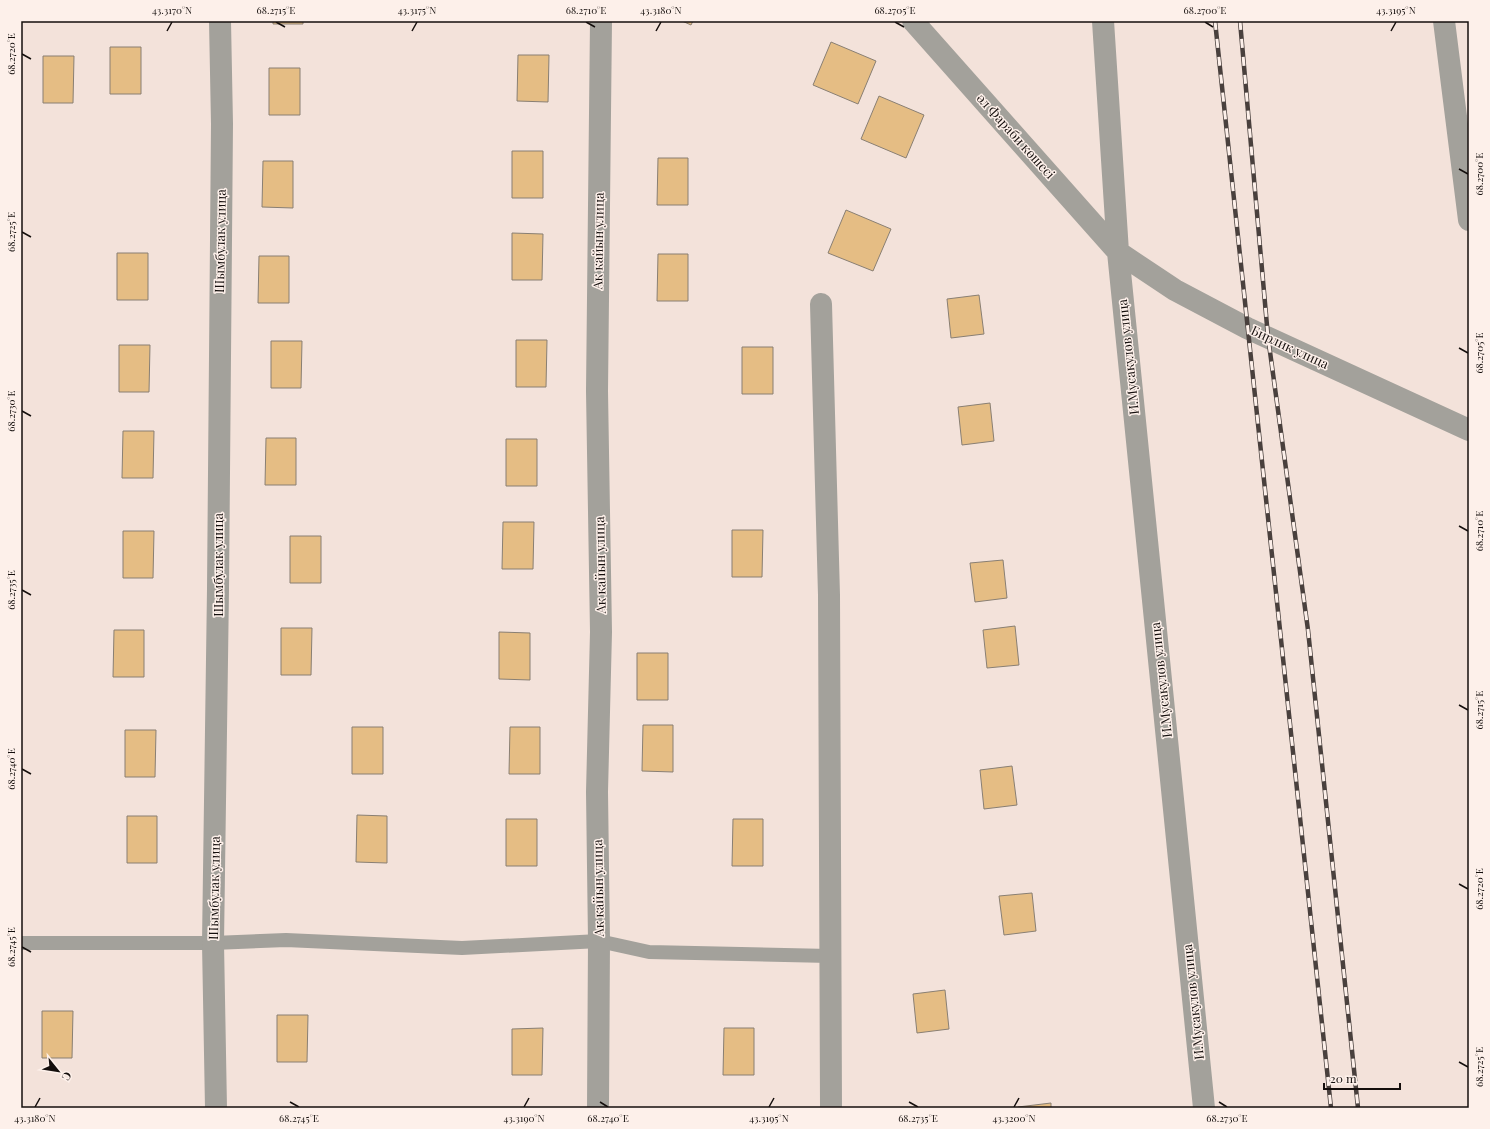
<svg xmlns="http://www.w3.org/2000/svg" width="1490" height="1129" font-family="'Playfair Display',serif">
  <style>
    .building { fill: #e5bd84; stroke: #897f73 }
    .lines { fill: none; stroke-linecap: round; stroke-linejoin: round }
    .lane { stroke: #a3a19b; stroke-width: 14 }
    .street { stroke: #a3a19b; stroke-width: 22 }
    .rail-casing { stroke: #49403d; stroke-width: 4.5 }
    .rail { stroke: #fdf0ea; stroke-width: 3; stroke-dasharray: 9; stroke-linecap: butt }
    .ticks { fill: none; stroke: #140e0c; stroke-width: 1.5 }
    .labels { text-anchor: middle; stroke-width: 3; stroke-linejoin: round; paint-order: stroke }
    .street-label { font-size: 13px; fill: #140e0c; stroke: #fdf0ea }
    .neatline { fill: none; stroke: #140e0c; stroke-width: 1.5 }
    .ticks-label { font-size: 10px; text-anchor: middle; fill: #140e0c }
  </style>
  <rect width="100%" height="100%" fill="#f3e2da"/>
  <path class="building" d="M 273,21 L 303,21 L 303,24 L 273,24 Z
    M 682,21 L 693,21 L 691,25 Z
    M 831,42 L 876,61 L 858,104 L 813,85 Z
    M 110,47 L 141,47 L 141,94 L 110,94 Z
    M 518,55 L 549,55 L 548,102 L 517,101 Z
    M 43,56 L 74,56 L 73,103 L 43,103 Z
    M 269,68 L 300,68 L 300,115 L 269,115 Z
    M 879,96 L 924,115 L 906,158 L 861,139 Z
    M 512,151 L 543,151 L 543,198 L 512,198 Z
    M 658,158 L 688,158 L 688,205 L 657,205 Z
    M 263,161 L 293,161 L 293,208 L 262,207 Z
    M 846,210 L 891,229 L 873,271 L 828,253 Z
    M 512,233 L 543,234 L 542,280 L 512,280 Z
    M 117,253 L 148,253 L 148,300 L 117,300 Z
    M 658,254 L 688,254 L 688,301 L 657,301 Z
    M 259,256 L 289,256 L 289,303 L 258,303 Z
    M 979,295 L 984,334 L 951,338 L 947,299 Z
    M 516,340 L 547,340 L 546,387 L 516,387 Z
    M 271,341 L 302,341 L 301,388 L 271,388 Z
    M 119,345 L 150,345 L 149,392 L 119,392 Z
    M 742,347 L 773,347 L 773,394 L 742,394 Z
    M 990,403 L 994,441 L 962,445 L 958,407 Z
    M 123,431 L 154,431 L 153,478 L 122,478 Z
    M 266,438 L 296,438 L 296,485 L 265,485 Z
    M 506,439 L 537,439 L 537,486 L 506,486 Z
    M 503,522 L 534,522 L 533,569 L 502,569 Z
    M 732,530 L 763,530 L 762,577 L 732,577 Z
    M 123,531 L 154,531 L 153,578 L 123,578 Z
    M 290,536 L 321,536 L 321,583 L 290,583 Z
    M 1003,560 L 1007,598 L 975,602 L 970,563 Z
    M 1015,626 L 1019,665 L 987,668 L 983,630 Z
    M 281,628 L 312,628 L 311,675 L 281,675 Z
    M 114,630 L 144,630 L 144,677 L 113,677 Z
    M 499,632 L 530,633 L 530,680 L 499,679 Z
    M 637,653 L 668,653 L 668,700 L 637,700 Z
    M 643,725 L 673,725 L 673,772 L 642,771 Z
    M 352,727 L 383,727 L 383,774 L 352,774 Z
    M 510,727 L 540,727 L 540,774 L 509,774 Z
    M 125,730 L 156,730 L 155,777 L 125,777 Z
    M 1012,766 L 1017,805 L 984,809 L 980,770 Z
    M 357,815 L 387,816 L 387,863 L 356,862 Z
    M 127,816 L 157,816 L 157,863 L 127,863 Z
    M 506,819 L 537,819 L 537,866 L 506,866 Z
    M 733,819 L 763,819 L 763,866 L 732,866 Z
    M 1032,893 L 1036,931 L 1004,935 L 999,896 Z
    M 945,990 L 949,1029 L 917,1033 L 913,994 Z
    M 42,1011 L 73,1011 L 72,1058 L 42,1058 Z
    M 277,1015 L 308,1015 L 307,1062 L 277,1062 Z
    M 543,1028 L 542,1075 L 512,1075 L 512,1029 Z
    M 724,1028 L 754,1028 L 754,1075 L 723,1075 Z
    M 1051,1103 L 1051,1108 L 1019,1108 L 1018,1107 Z"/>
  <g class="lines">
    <path class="lane" d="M 21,943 L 213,943 L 286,940 L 462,948 L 599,941 L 649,952 L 830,956"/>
    <path class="street" d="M 913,21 L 1118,252 L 1175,290 L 1247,328 L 1469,430
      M 1103,21 L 1118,252 L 1204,1108
      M 1444,21 L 1469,220
      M 821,304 L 829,595 L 831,1108
      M 216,1108 L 213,943 L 218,589 L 222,124 L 220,21
      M 598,1108 L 599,941 L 597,792 L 601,632 L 597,391 L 601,21"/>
    <defs>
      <path id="rail" d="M 1215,21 L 1331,1108
        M 1240,21 L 1268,337 L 1308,630 L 1358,1108"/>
    </defs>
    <use href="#rail" class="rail-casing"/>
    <use href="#rail" class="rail"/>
  </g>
  <path class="ticks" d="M 276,22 L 285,27M 586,22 L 595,27M 895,22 L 904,27M 1205,22 L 1213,27M 167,31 L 172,22M 412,31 L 417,22M 656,31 L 661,22M 1391,31 L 1396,22M 22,54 L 31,59M 1459,169 L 1468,174M 22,232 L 31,237M 1459,348 L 1468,353M 22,411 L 31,416M 1459,526 L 1468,531M 22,590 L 31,595M 1459,705 L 1468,710M 22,769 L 31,774M 1459,884 L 1468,889M 22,947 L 31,952M 1459,1062 L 1468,1067M 290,1102 L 299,1107M 600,1102 L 608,1107M 909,1102 L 918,1107M 1219,1102 L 1227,1107M 35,1107 L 40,1098M 524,1107 L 529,1098M 769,1107 L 774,1098M 1014,1107 L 1019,1098"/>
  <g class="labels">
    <g class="street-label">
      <text transform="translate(1016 136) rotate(48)" y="5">әл Фараби көшесі</text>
      <text transform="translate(220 241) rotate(-89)" y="5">Шымбулак улица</text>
      <text transform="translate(598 241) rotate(-89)" y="5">Ак кайын улица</text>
      <text transform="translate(1290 347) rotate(25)" y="5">Бирлик улица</text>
      <text transform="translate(1128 357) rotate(-96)" y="5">И.Мусакулов улица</text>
      <text transform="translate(218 565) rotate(-90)" y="5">Шымбулак улица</text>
      <text transform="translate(600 565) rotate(-91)" y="5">Ак кайын улица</text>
      <text transform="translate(1161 680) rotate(-96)" y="5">И.Мусакулов улица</text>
      <text transform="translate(214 888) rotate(-89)" y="5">Шымбулак улица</text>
      <text transform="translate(598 888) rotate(-91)" y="5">Ак кайын улица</text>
      <text transform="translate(1193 1002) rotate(-96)" y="5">И.Мусакулов улица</text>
    </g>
  </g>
  <rect width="1490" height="1129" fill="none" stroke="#fdf0ea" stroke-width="44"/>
  <g transform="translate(58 1071) rotate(120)" stroke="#fdf0ea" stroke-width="3" paint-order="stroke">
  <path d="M0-3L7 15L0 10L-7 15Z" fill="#140e0c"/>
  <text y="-6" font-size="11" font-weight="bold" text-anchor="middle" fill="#140e0c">С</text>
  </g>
  <path d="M1324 1083v6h76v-6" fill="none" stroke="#140e0c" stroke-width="2"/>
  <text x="1330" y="1083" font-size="12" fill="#140e0c" stroke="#fdf0ea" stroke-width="3" paint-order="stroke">20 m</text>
  <rect x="22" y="22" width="1446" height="1085" class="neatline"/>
  <g class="ticks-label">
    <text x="172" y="14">43.3170°N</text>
    <text x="276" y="14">68.2715°E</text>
    <text x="417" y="14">43.3175°N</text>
    <text x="586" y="14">68.2710°E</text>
    <text x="661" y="14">43.3180°N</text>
    <text x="895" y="14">68.2705°E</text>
    <text x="1205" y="14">68.2700°E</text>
    <text x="1396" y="14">43.3195°N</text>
    <text transform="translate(11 54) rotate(-90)" y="4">68.2720°E</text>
    <text transform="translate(1479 174) rotate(-90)" y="4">68.2700°E</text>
    <text transform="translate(11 232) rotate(-90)" y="4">68.2725°E</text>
    <text transform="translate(1479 353) rotate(-90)" y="4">68.2705°E</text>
    <text transform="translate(11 411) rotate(-90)" y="4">68.2730°E</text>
    <text transform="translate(1479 531) rotate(-90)" y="4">68.2710°E</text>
    <text transform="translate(11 590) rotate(-90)" y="4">68.2735°E</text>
    <text transform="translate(1479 710) rotate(-90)" y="4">68.2715°E</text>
    <text transform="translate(11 769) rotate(-90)" y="4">68.2740°E</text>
    <text transform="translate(1479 889) rotate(-90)" y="4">68.2720°E</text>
    <text transform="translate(11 947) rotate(-90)" y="4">68.2745°E</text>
    <text transform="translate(1479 1067) rotate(-90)" y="4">68.2725°E</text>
    <text x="35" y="1122">43.3180°N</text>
    <text x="299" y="1122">68.2745°E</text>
    <text x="524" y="1122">43.3190°N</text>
    <text x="608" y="1122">68.2740°E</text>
    <text x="769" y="1122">43.3195°N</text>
    <text x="918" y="1122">68.2735°E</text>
    <text x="1014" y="1122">43.3200°N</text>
    <text x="1227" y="1122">68.2730°E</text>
  </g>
</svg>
